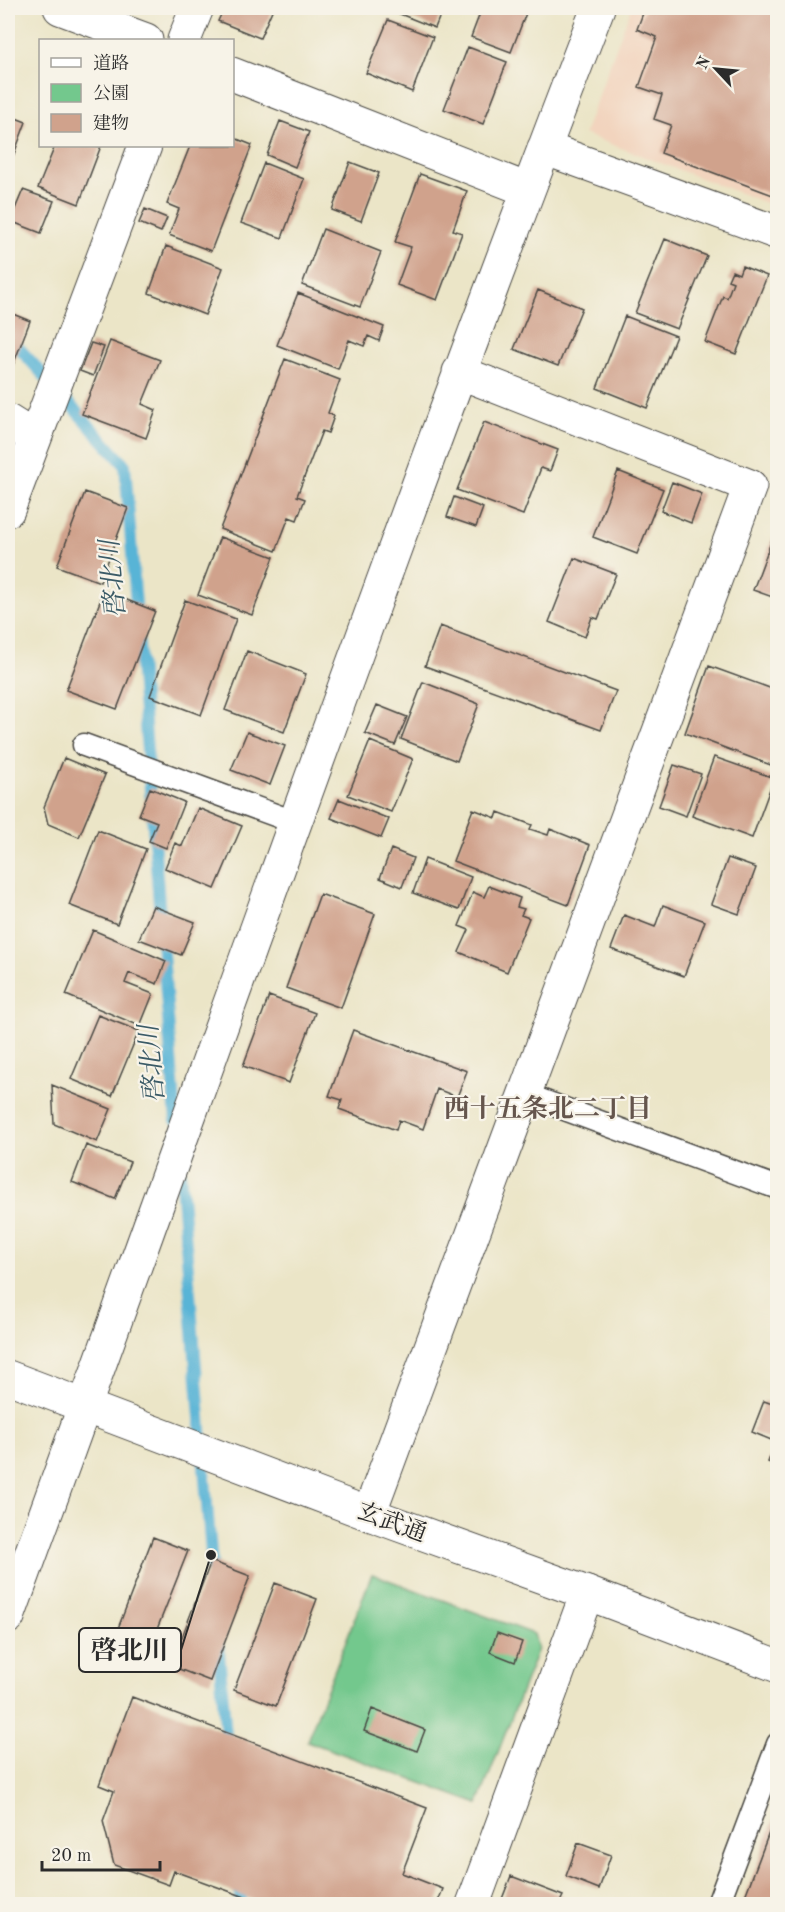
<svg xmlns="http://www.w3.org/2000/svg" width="785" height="1912" font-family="'Old Standard TT','Noto Serif JP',serif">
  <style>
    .built { fill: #f2d4be }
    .green { fill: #73c88d; stroke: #4f7a5c; stroke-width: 1.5 }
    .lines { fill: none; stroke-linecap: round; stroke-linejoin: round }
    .stream { stroke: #58b4d6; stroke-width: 12 }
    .building { fill: #d0a28c }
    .service-casing { stroke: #484742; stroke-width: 25 }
    .minor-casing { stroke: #484742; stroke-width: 35 }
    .tertiary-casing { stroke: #484742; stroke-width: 35 }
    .service { stroke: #fff; stroke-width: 22 }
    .minor { stroke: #fff; stroke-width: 33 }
    .tertiary { stroke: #fff; stroke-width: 33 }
    .labels { text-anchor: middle; stroke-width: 4.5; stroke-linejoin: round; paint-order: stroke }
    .street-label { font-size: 24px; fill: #2b2b2b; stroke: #f7f3e8 }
    .water-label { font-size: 26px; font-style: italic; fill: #3b5b67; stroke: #f7f3e8 }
    .neighbourhood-label { font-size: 26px; font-weight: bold; fill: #65554d; stroke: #f7f3e8 }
    .leader { fill: none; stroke: #2b2b2b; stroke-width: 2 }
    .callout-dot { fill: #2b2b2b; stroke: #f7f3e8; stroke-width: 2 }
    .callout { fill: #f7f3e8; stroke: #2b2b2b; stroke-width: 2 }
    .callout-label { font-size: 26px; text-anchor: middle; font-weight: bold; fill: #2b2b2b }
  </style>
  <rect width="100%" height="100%" fill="#f7f3e8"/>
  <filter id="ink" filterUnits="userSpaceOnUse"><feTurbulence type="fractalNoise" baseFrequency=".0167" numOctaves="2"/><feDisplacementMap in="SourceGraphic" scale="12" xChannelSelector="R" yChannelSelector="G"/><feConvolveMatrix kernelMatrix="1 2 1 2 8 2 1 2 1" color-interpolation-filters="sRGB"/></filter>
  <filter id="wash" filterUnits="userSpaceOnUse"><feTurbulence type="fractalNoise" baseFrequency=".008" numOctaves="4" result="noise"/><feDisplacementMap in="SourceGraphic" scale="24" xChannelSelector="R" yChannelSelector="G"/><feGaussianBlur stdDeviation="1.35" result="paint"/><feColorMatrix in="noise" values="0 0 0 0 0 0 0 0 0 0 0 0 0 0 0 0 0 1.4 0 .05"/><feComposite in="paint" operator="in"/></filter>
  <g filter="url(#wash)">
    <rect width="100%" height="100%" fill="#ebe5c7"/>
    <path class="built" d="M 631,8 L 777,8 L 777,207 L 584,134 Z"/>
    <path class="green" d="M 372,1574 L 534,1634 L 538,1649 L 478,1804 L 307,1741 Z"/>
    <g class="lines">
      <path class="stream" d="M 8,336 L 125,465 L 137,618
        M 138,635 L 176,1120
        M 180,1170 L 213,1578
        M 218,1640 L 227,1748
        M 239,1879 L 241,1904"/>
    </g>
    <g id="blocks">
      <path class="building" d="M 224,8 L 273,8 L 260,38 L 218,21 Z
        M 385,8 L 443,8 L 435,28 Z
        M 482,8 L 528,8 L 511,52 L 471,37 Z
        M 645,8 L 771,8 L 778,10 L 778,197 L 661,153 L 671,125 L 654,119 L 662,95 L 639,87 L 657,37 L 637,29 Z
        M 388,20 L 433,37 L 412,92 L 366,73 Z
        M 468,47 L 507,62 L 483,124 L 444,109 Z
        M 8,115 L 26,122 L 8,170 Z
        M 280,121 L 309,132 L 295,167 L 267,155 Z
        M 232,137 L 252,145 L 211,251 L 169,235 L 179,209 L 167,204 L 190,146 L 232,146 Z
        M 55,146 L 101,146 L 79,204 L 38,188 Z
        M 350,162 L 379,173 L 361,221 L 332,210 Z
        M 264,163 L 304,179 L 282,238 L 241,223 Z
        M 420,174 L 467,191 L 453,230 L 462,233 L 437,300 L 397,285 L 411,247 L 395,242 Z
        M 23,190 L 54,201 L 41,233 L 10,221 Z
        M 145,209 L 167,218 L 161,232 L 139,223 Z
        M 323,229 L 381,252 L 360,307 L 302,285 Z
        M 665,239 L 707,256 L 677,329 L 635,313 Z
        M 166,246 L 223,268 L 205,315 L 149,293 Z
        M 742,266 L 767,276 L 736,354 L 705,342 L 723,296 L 727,298 L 733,282 L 728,280 L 732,271 L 739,274 Z
        M 538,290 L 582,308 L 558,366 L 514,349 Z
        M 298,293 L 384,327 L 379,341 L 368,336 L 364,346 L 349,340 L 338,369 L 277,345 Z
        M 8,312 L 30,321 L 8,378 Z
        M 625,316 L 676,336 L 647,408 L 597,388 Z
        M 110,341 L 160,360 L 142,404 L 156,410 L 146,438 L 82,414 Z
        M 91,343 L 104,347 L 93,376 L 80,371 Z
        M 285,359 L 340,380 L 328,413 L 334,416 L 328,433 L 322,431 L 297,496 L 305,499 L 297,520 L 289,517 L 276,551 L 220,529 Z
        M 484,422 L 558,450 L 550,471 L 541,468 L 523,515 L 457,490 Z
        M 618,471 L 663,489 L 637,554 L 593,537 Z
        M 672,482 L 702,494 L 691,523 L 661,511 Z
        M 85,492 L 128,508 L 100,582 L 57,566 Z
        M 454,497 L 483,508 L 476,527 L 447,517 Z
        M 220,537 L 274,557 L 252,615 L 198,595 Z
        M 773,537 L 778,539 L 778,599 L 753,590 Z
        M 574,558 L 616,574 L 598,619 L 592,617 L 585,637 L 549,622 Z
        M 104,591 L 155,611 L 117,709 L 66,690 Z
        M 185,600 L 236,619 L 201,715 L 150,696 Z
        M 440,626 L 616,691 L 601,730 L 425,666 Z
        M 247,651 L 306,674 L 284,732 L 225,710 Z
        M 709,666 L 778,691 L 776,767 L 685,733 Z
        M 423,682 L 479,704 L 457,761 L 401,739 Z
        M 377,705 L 407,717 L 395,745 L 365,733 Z
        M 247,732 L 285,746 L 270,785 L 231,770 Z
        M 370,741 L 413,759 L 391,812 L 348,795 Z
        M 714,757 L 774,778 L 752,838 L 692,816 Z
        M 64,758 L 105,775 L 79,837 L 48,824 L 44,807 Z
        M 674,765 L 701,774 L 686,816 L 659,806 Z
        M 150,788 L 184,802 L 166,848 L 149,841 L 157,822 L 139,815 Z
        M 339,799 L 389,819 L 381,838 L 331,818 Z
        M 198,808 L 242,826 L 215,889 L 165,868 L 175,843 L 182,846 Z
        M 473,809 L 496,818 L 498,812 L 532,825 L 530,829 L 548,835 L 550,829 L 590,845 L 568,905 L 453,861 Z
        M 98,830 L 146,849 L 117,924 L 69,905 Z
        M 391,849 L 413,858 L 402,887 L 380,878 Z
        M 728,858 L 756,868 L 739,914 L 711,904 Z
        M 425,859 L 471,877 L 459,910 L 413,893 Z
        M 489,886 L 520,898 L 517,907 L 524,909 L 521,915 L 529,918 L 507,972 L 459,952 L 469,930 L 459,926 L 473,892 L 484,897 Z
        M 320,894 L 375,914 L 341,1008 L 286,988 Z
        M 663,905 L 705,921 L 684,976 L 611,949 L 624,915 L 655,927 Z
        M 153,906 L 195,922 L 181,955 L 139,939 Z
        M 93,930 L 166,961 L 157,984 L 129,973 L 125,983 L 153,994 L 140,1026 L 66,995 Z
        M 269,996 L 315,1013 L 289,1083 L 243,1066 Z
        M 98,1015 L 139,1031 L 112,1096 L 71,1079 Z
        M 353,1030 L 467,1071 L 457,1097 L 437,1089 L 423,1129 L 399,1120 L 396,1130 L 339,1109 L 342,1100 L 329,1096 Z
        M 52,1085 L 111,1109 L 97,1142 L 54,1124 Z
        M 86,1145 L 130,1162 L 115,1199 L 72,1182 Z
        M 764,1401 L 778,1406 L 778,1466 L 768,1462 L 776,1442 L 752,1432 Z
        M 153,1537 L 188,1551 L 146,1657 L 112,1644 Z
        M 211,1561 L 250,1576 L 210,1681 L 171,1666 Z
        M 275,1583 L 317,1599 L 276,1706 L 234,1690 Z
        M 497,1633 L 522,1642 L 515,1662 L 490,1652 Z
        M 132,1697 L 427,1808 L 402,1873 L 443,1889 L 437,1904 L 264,1904 L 174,1871 L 169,1885 L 114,1865 L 103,1821 L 114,1791 L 99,1785 Z
        M 372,1709 L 425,1730 L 417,1751 L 364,1731 Z
        M 775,1817 L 778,1818 L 778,1904 L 742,1904 Z
        M 578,1843 L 611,1855 L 599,1889 L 566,1876 Z
        M 511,1876 L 563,1896 L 559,1904 L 500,1904 Z"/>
    </g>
  </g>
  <g filter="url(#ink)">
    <use href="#blocks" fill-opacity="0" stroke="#484742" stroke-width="1.5"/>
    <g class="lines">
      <defs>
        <path id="service" d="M 84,745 L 294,822
          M 524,1094 L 778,1188
          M 718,1904 L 778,1744"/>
        <path id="minor" d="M 60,8 L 146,40
          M 184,40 L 197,8
          M 232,74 L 528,190
          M 544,148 L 778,233
          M 8,421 L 35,438
          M 8,510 L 145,146
          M 369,1514 L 750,486 L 459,372
          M 8,1617 C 204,1080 392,541 598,8
          M 473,1904 L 587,1593"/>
        <path id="tertiary" d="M 8,1377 L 369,1514 L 587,1593 L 778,1666"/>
      </defs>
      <use href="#service" class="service-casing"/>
      <use href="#minor" class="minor-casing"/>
      <use href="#tertiary" class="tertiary-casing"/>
      <use href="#service" class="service"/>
      <use href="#minor" class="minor"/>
      <use href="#tertiary" class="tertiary"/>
    </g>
  </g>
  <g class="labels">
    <g class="street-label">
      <text transform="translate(392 1522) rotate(20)" y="8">玄武通</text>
    </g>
    <g class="water-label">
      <text transform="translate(112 579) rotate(-95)" y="9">啓北川</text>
      <text transform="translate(151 1064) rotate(-95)" y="9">啓北川</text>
    </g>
    <g class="neighbourhood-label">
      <text x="548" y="1117">西十五条北二丁目</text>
    </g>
  </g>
  <path class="leader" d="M211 1555L181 1650"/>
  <circle class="callout-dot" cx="211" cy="1555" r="6"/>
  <rect class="callout" x="79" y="1628" width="102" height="44" rx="6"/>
  <g class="callout-label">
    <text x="130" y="1659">啓北川</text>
  </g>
  <rect width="785" height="1912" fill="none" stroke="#f7f3e8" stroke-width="30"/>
  <rect x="39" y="39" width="195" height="108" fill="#f7f3e8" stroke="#a5a39c" stroke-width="1.5"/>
  <rect x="51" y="58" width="30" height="9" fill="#ffffff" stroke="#a5a39c" stroke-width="1.5"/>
  <text x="93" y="69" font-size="18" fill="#2b2b2b">道路</text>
  <rect x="51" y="84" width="30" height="18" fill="#73c88d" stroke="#a5a39c" stroke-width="1.5"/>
  <text x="93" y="99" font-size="18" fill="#2b2b2b">公園</text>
  <rect x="51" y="114" width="30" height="18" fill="#d0a28c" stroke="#a5a39c" stroke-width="1.5"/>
  <text x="93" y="129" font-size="18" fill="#2b2b2b">建物</text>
  <g transform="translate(716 69) rotate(296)" stroke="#f7f3e8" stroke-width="4.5" paint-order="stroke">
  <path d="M0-4.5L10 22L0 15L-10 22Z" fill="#2b2b2b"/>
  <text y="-9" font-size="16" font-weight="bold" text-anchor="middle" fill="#2b2b2b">N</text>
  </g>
  <path d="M42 1861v9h118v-9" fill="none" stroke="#2b2b2b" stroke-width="3"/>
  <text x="51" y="1861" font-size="18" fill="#2b2b2b" stroke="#f7f3e8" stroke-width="4.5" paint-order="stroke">20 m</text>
</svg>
